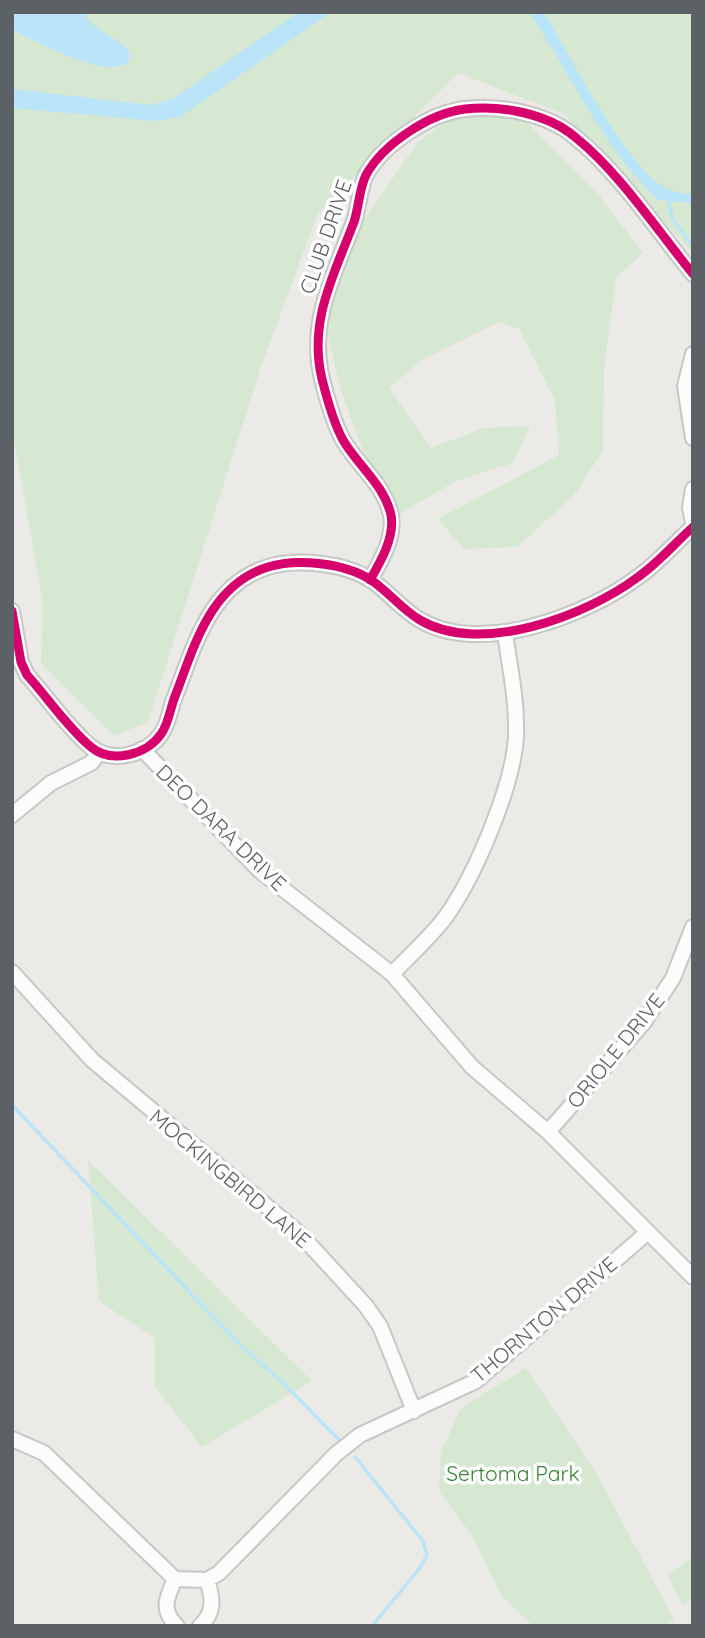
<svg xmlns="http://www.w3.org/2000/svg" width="705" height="1638" font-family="Quicksand,sans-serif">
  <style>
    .green { fill: #d6e8d2 }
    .water { fill: #bae4f8 }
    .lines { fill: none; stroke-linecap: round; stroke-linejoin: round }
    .stream { stroke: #bae4f8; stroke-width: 3.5 }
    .minor-casing { stroke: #c7c7c8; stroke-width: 18 }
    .minor { stroke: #fcfcfb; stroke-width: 14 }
    .cycleway-casing { stroke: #fff; stroke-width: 13 }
    .cycleway { stroke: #d6006c; stroke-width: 9 }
    .labels { text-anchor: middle; stroke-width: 7; stroke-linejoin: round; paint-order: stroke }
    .street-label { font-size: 21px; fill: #5c6165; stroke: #fff }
    .park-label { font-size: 21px; fill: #398533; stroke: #fff }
  </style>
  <rect width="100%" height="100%" fill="#eceae7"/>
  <path class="green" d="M 12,12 L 693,12 L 693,253 L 564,114 L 458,73 L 318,213 L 262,364 L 148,722 L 114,736 L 41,664 L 43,604 L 12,428 Z
    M 471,103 L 517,112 L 599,195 L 643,253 L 616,278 L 604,368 L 603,451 L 574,495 L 517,547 L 464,549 L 438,519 L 559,455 L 555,401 L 519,329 L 499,322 L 422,360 L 389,388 L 431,448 L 484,428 L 530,426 L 513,463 L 456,481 L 401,513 L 363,451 L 341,391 L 320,304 L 360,226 L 417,143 Z
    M 88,1160 L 312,1381 L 202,1447 L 155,1387 L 155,1338 L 99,1301 Z
    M 526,1368 L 597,1474 L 674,1620 L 664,1626 L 533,1626 L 501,1595 L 473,1537 L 439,1491 L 441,1452 L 461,1408 Z
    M 693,1556 L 693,1599 L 682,1605 L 668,1576 Z"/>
  <path class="water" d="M 12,12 L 84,12 C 93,34 121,35 131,56 L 126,64 C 119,66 112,68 105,67 C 83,64 31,41 12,29 Z
    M 299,12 L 331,12 L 180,117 L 156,121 L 12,108 L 12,89 L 151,105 L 174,98 Z
    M 529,12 L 544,12 C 571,57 619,153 658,183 C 669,191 679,194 693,194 L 693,203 L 658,200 C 602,147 572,76 529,12 Z"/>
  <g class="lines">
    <path class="stream" d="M 668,199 L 673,220 L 693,246
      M 12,1105 L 237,1342 L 285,1385 L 341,1442
      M 355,1457 L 423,1541 L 427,1555 L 420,1568 L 372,1626"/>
    <defs>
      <path id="minor" d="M 693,354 L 685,386 L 693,438
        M 693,489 L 690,508 L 693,522
        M 370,580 C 381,561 395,537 391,515 C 384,484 358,466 343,440 C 333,422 327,399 322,379 C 308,321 334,275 354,222 C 359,207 359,189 366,175 C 383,144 430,113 465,109 C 500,105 547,113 575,137 C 619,172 657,230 693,274
        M 12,611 L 21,662 L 27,675 C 48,698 67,727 91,747 C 111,764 147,755 161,734 C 168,725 170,710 174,699 C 194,648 209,585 268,567 C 297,558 345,563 371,580 C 389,592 401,609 420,620 C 480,656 586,616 638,577 C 658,563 675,543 693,527
        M 142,749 L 260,871 L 392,974 L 472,1067 L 548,1132 L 693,1277
        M 12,815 L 51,783 L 91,763 L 100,752
        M 12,972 L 92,1060 L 300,1234 L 366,1306 L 380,1326 L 414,1411
        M 392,974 C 410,955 432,936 447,915 C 475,875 514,785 516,735 C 517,701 510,667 505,634
        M 548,1132 L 644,1022 L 673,978 L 693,927
        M 12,1439 L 44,1453 L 175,1579 L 207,1580 L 219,1573 L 336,1454 L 360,1435 L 476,1381 L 648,1232
        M 175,1579 C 167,1597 160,1610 177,1626
        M 200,1626 C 215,1613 213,1598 207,1580"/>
    </defs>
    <use href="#minor" class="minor-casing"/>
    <use href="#minor" class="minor"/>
    <defs>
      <path id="cycleway" d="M 370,580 C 381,561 395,537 391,515 C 384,484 358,466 343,440 C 333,422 327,399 322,379 C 308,321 334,275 354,222 C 359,207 359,189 366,175 C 383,144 430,113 465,109 C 500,105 547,113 575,137 C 619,172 657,230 693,274
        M 12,611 L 21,662 L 27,675 C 48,698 67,727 91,747 C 111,764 147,755 161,734 C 168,725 170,710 174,699 C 194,648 209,585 268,567 C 297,558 345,563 371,580 C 389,592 401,609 420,620 C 480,656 586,616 638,577 C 658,563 675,543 693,527"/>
    </defs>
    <use href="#cycleway" class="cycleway-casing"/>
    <use href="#cycleway" class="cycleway"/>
  </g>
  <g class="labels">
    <g class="street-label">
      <text transform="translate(326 237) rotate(-71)" y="7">CLUB DRIVE</text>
      <text transform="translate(221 828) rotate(44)" y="7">DEO DARA DRIVE</text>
      <text transform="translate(616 1051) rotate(-51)" y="7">ORIOLE DRIVE</text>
      <text transform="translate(230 1179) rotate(40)" y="7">MOCKINGBIRD LANE</text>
      <text transform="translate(544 1320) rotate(-40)" y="7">THORNTON DRIVE</text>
    </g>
    <g class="park-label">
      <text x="513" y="1481">Sertoma Park</text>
    </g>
  </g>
  <rect width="705" height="1638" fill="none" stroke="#5c6165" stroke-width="28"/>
</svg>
